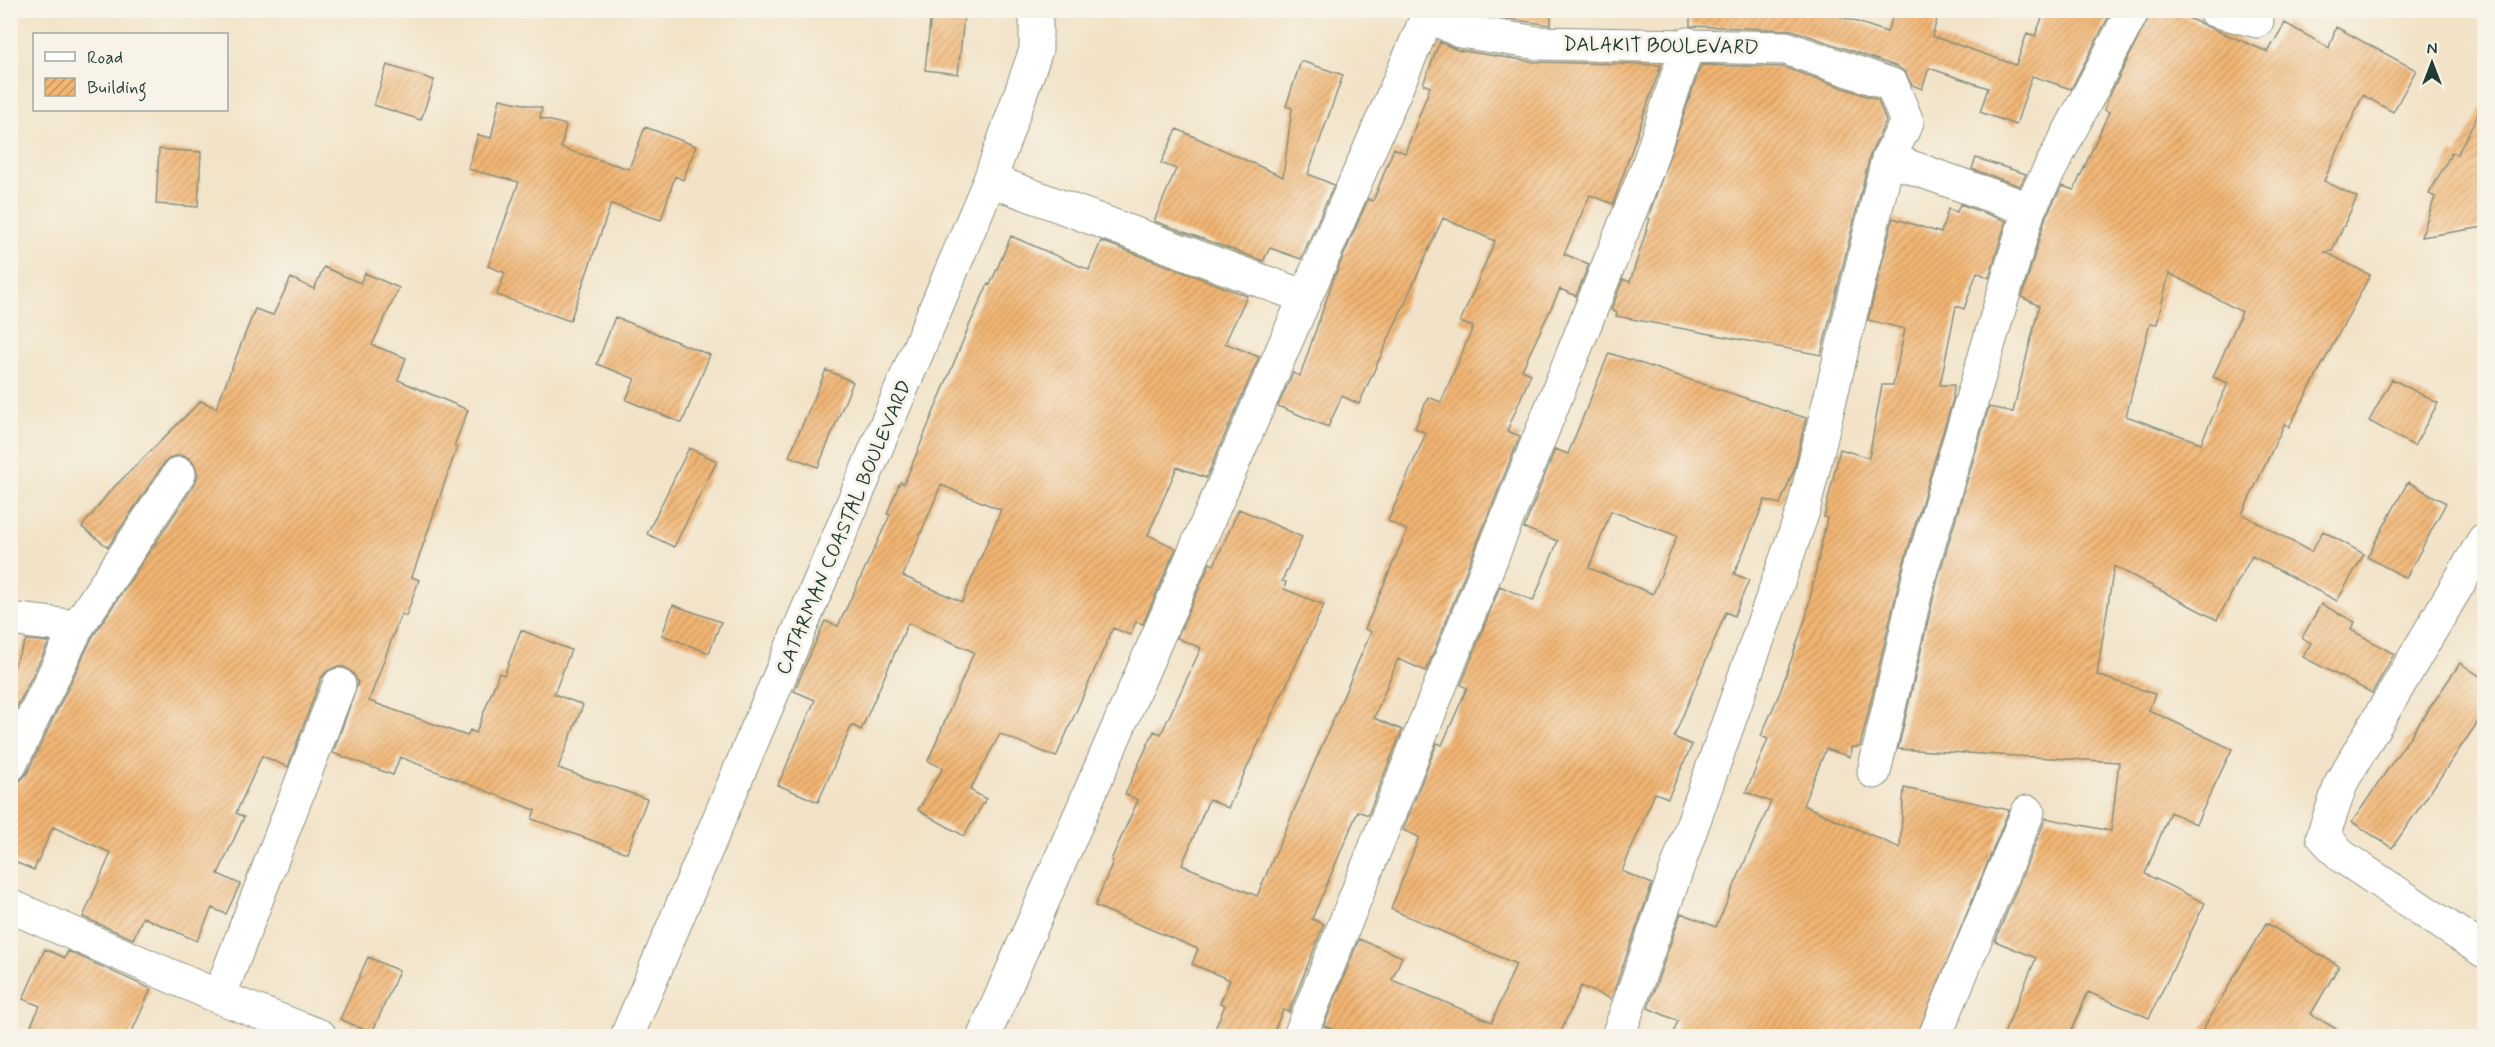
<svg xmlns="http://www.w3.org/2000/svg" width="2495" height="1047" font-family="Mynerve,sans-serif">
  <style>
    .building { fill: url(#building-hatch); fill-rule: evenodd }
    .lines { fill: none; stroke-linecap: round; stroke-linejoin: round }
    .minor-casing { stroke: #88907e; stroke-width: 35 }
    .minor { stroke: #fff; stroke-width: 33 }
    .labels { text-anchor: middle; stroke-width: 6; stroke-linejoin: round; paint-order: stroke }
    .street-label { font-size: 20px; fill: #1f3d34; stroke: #f7f3e8 }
  </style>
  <defs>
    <pattern id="building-hatch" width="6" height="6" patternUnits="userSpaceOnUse" patternTransform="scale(1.5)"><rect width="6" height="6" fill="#f2b572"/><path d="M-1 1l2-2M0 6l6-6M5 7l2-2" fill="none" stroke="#c3945e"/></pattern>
  </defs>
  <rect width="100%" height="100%" fill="#f7f3e8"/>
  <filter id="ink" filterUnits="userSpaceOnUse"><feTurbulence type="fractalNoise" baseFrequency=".0167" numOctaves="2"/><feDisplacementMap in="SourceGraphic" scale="12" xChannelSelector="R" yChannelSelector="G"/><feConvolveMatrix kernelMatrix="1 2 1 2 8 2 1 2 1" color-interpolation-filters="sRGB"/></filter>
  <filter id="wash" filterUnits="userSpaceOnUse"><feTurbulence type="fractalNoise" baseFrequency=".008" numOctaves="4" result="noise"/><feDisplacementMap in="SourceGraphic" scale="24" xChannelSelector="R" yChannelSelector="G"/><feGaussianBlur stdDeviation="1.35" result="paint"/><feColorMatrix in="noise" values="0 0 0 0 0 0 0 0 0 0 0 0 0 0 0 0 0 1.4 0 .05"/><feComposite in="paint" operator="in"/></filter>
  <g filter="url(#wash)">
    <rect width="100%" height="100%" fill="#f2e3c8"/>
    <g id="blocks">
      <path class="building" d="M 1461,10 L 1551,10 L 1551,25 L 1466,13 Z
        M 1690,10 L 1821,10 L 1887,32 L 1895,10 L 1940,10 L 1932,36 L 2016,65 L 2027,33 L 2035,36 L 2045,10 L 2112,10 L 2071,89 L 2032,76 L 2016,125 L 1980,112 L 1988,88 L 1929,68 L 1922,89 L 1912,85 L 1905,72 L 1898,67 L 1792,30 L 1690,26 Z
        M 2152,10 L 2165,10 L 2185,17 L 2268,52 L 2285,23 L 2329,48 L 2336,27 L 2416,70 L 2393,112 L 2363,95 L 2324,181 L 2357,197 L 2332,251 L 2325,252 L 2370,275 L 2289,427 L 2285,423 L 2242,514 L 2311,552 L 2323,531 L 2364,554 L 2337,601 L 2252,556 L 2217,620 L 2114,566 L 2097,675 L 2155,694 L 2149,710 L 2232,749 L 2196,824 L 2170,812 L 2145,874 L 2205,903 L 2149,1018 L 2088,992 L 2069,1036 L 2003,1036 L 2036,958 L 1995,941 L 2046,818 L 2111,831 L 2119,762 L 1898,749 L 1938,578 L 1989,407 L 2013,412 L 2039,306 L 2022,297 L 2046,216 L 2062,186 L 2074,190 L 2109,112 L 2105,110 L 2107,101 ZM 2169,273 L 2242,312 L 2213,377 L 2228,383 L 2201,443 L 2126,416 L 2150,323 L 2157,324 Z
        M 931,13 L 964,17 L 958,74 L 925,70 Z
        M 1440,42 L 1457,50 L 1535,62 L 1661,65 L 1613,204 L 1590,195 L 1564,254 L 1589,264 L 1576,296 L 1560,289 L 1522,370 L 1531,374 L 1507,431 L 1520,436 L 1426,671 L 1398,659 L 1374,718 L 1402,730 L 1368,815 L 1358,811 L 1312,919 L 1324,924 L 1289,1012 L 1283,1010 L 1272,1036 L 1212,1036 L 1225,1005 L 1220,1003 L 1230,980 L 1192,964 L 1198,949 L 1095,906 L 1113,861 L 1111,860 L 1138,800 L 1125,794 L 1154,731 L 1161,734 L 1201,648 L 1177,638 L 1210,563 L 1214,565 L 1239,509 L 1302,537 L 1282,581 L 1286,582 L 1284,589 L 1324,605 L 1228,808 L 1209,799 L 1182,865 L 1257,896 L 1371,632 L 1365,629 L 1407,530 L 1388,521 L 1426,433 L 1415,428 L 1428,397 L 1441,402 L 1473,327 L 1460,322 L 1495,241 L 1443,218 L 1359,404 L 1342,396 L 1328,427 L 1278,406 L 1293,373 L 1300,376 L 1333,280 L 1368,199 L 1373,201 L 1394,148 L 1405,153 L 1430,87 L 1423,84 Z
        M 1301,61 L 1343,75 L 1308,174 L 1334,185 L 1301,259 L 1270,248 L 1263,261 L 1154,221 L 1176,169 L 1161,163 L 1177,129 L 1283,177 L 1292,108 L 1286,106 Z
        M 387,65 L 434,80 L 421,120 L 374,105 Z
        M 1701,65 L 1783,67 L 1878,100 L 1886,121 L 1870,155 L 1821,355 L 1616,316 L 1617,313 L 1611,310 L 1623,279 L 1630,282 L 1650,219 L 1648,218 Z
        M 500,99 L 542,108 L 540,118 L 566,125 L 561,148 L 629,169 L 645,127 L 696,146 L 683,180 L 675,176 L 661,220 L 611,204 L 570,321 L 497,295 L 505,273 L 488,266 L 519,182 L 468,169 L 478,135 L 491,138 Z
        M 2484,103 L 2484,227 L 2421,237 L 2435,197 L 2429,194 L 2452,152 L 2457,155 Z
        M 159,149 L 201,152 L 198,207 L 156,204 Z
        M 1976,158 L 2026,174 L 2020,186 L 1972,169 Z
        M 1960,204 L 2006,221 L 1989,278 L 1977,272 L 1964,309 L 1956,306 L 1940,385 L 1954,385 L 1953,399 L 1902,569 L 1860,747 L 1851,747 L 1850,757 L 1826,749 L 1803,805 L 1900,848 L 1904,788 L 2009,810 L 1917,1036 L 1672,1036 L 1678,1021 L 1648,1008 L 1681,913 L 1716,927 L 1771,802 L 1746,792 L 1768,739 L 1761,736 L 1780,692 L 1806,617 L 1827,518 L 1824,517 L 1840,449 L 1869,458 L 1882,385 L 1893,385 L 1905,329 L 1868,320 L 1893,218 L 1941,233 L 1948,209 L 1957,212 Z
        M 1011,236 L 1089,270 L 1101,241 L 1247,296 L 1225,343 L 1259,357 L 1206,478 L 1177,467 L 1148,535 L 1176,548 L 1143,624 L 1136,622 L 1130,635 L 1113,628 L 1056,757 L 1000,734 L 970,790 L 986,799 L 964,836 L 918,810 L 943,768 L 928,761 L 974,652 L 908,623 L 861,730 L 852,725 L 818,802 L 778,785 L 815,700 L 794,691 L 825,621 L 838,626 L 890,515 L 887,514 L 900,482 L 904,484 L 969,326 L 988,284 L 990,285 ZM 941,485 L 1001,510 L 962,602 L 903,576 Z
        M 324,267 L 360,283 L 365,273 L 399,288 L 372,345 L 406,358 L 398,380 L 468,410 L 454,446 L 457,447 L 412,577 L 419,580 L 406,616 L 401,614 L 369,701 L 467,736 L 470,730 L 476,733 L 499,673 L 504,675 L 521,630 L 571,650 L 554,694 L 583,705 L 558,768 L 647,799 L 627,853 L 532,819 L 535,810 L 400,757 L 393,775 L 333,753 L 358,683 L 353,673 L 345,667 L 336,667 L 327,671 L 321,678 L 288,767 L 262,756 L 236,813 L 244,817 L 218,874 L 240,884 L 226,914 L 212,908 L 197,941 L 143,917 L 133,939 L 83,917 L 111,853 L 53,827 L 34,870 L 10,860 L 10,784 L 20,781 L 27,773 L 93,636 L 195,484 L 198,475 L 195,465 L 189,458 L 180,455 L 170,458 L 164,463 L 108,547 L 82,527 L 110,491 L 201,401 L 216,408 L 255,309 L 273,315 L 291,278 L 314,289 Z
        M 615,317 L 710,355 L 682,423 L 626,400 L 635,379 L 597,364 Z
        M 1609,353 L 1806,418 L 1794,470 L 1780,504 L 1765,500 L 1734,574 L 1749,580 L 1734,616 L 1726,612 L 1674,737 L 1692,745 L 1668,798 L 1655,793 L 1622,871 L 1652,884 L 1611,999 L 1581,986 L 1559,1036 L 1351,1036 L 1324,1026 L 1359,939 L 1402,957 L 1392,980 L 1492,1022 L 1516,964 L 1391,909 L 1419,837 L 1403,830 L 1437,743 L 1442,745 L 1467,688 L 1461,685 L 1500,586 L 1533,601 L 1558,541 L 1524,528 L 1555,449 L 1568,454 ZM 1611,511 L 1677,536 L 1653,594 L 1589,568 Z
        M 826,370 L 853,382 L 818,467 L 789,456 Z
        M 2392,379 L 2438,403 L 2414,446 L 2369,421 Z
        M 689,448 L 717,461 L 674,547 L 647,534 Z
        M 2408,482 L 2446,503 L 2406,578 L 2367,557 Z
        M 2321,604 L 2355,622 L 2351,630 L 2394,654 L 2372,693 L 2303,657 L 2311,643 L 2302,638 Z
        M 673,605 L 721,622 L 709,653 L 662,635 Z
        M 26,640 L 49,642 L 10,721 L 10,674 Z
        M 2460,663 L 2484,679 L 2484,713 L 2392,848 L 2352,822 Z
        M 2266,923 L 2339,966 L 2311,1014 L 2348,1036 L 2199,1036 Z
        M 45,949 L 65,958 L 68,951 L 151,989 L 130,1036 L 26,1036 L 40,1006 L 23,999 Z
        M 368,957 L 399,971 L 372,1033 L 340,1019 Z"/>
    </g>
  </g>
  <g filter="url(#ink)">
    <use href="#blocks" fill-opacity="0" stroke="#88907e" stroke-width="1.5"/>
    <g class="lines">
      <defs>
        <path id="minor" d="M 2214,10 L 2257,21
          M 990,180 L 1305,297
          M 2029,209 L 2133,10
          M 2484,540 L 2342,781 L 2323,836 L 2343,857 L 2484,951
          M 10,619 L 77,627 L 10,765
          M 77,627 L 179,474
          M 1874,772 L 1920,573 L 2029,209 L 1888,159
          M 10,906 L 219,997 L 320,1036
          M 219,997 L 339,685
          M 627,1036 L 990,180 L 1036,50 L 1036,10
          M 984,1036 L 1428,15 L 1460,31 L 1538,43 L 1786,48 L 1892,85 L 1907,122 L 1888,159 L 1803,511 L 1618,1036
          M 1300,1036 L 1647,169 L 1688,44
          M 1935,1036 L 2028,812"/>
      </defs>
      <use href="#minor" class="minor-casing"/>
      <use href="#minor" class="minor"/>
    </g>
  </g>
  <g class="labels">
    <g class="street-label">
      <text transform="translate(1661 45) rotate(1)" y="7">DALAKIT BOULEVARD</text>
      <text transform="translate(843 527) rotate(-67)" y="7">CATARMAN COASTAL BOULEVARD</text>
    </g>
  </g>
  <rect width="2495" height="1047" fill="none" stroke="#f7f3e8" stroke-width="36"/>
  <rect x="33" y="33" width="195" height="78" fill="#f7f3e8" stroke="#a1aaa0" stroke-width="1.5"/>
  <rect x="45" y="52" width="30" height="9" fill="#ffffff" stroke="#a1aaa0" stroke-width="1.5"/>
  <text x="87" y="63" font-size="18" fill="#1f3d34">Road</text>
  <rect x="45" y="78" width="30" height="18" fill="url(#building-hatch)" stroke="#a1aaa0" stroke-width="1.5"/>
  <text x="87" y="93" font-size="18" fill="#1f3d34">Building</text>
  <g transform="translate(2432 63)" stroke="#f7f3e8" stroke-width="4.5" paint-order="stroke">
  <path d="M0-4.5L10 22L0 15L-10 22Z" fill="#1f3d34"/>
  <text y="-9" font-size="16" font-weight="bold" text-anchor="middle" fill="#1f3d34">N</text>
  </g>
</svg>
